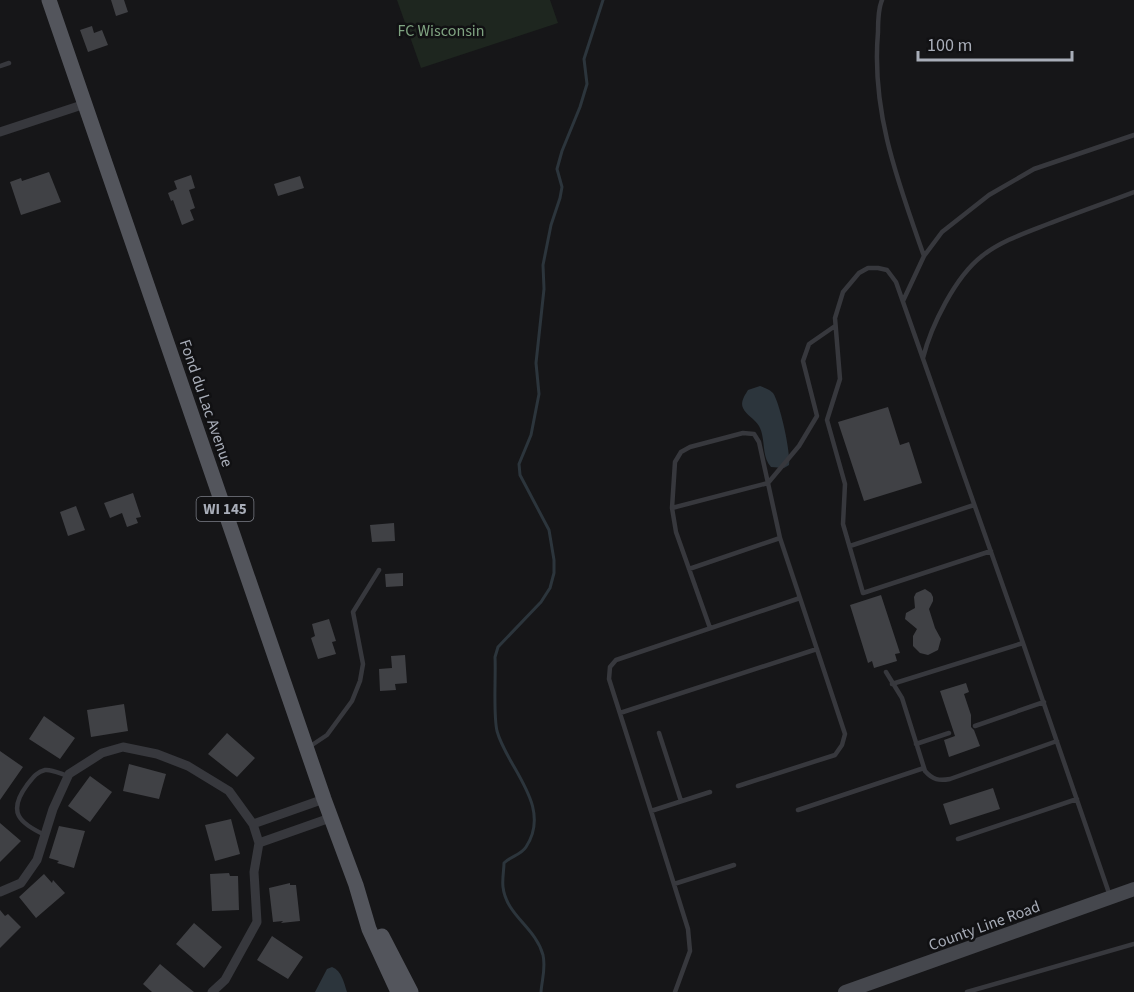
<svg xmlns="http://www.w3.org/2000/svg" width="1134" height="992" font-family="'Source Sans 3',sans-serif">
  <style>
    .green { fill: #1e261f }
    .water { fill: #2c353c }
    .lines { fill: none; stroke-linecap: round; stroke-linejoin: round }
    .stream { stroke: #2c353c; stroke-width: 3 }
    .building { fill: #404145 }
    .lane { stroke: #37383d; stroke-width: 4.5 }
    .street { stroke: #37383d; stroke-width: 9 }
    .secondary { stroke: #45474d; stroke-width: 14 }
    .primary { stroke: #53555c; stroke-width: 15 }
    .labels { text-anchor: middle; stroke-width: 5; stroke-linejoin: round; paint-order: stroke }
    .shield { fill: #111113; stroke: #7b7e86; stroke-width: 1.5 }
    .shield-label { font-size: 15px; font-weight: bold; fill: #a8adb8 }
    .park-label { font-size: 16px; fill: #7fa381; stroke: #111113 }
    .street-label { font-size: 16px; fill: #a8adb8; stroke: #111113 }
  </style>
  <rect width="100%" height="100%" fill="#161618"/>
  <path class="green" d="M 397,0 L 550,0 L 558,23 L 421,68 Z"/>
  <path class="water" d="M 760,386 C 765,388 769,389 773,393 C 780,403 791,453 789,465 L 784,468 L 771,467 C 761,456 766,438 759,426 C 755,419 746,415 743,408 C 740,402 745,395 748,390 Z
    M 332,967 C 342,971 344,983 347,992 L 315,992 L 327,969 Z"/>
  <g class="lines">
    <path class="stream" d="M 541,992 C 542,979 546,968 543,955 C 536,928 506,915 503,887 C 502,879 504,870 504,863 C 511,856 521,855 526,847 C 553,806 507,768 497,731 C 493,714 496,676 495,657 L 498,647 L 541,602 L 550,588 L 554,573 L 554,560 L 549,530 L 520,475 L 519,464 L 531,435 L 539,394 L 536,363 L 544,289 L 543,265 L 551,225 L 560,198 L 562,187 L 557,169 L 562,151 L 580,107 L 587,84 L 584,59 L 603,0"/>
  </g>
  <path class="building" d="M 111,0 L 124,0 L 128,12 L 116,16 Z
    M 92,26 L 94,33 L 102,30 L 108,45 L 88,52 L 80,30 Z
    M 49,172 L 61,202 L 21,215 L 10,182 L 21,178 L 22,181 Z
    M 191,175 L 195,188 L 189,190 L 195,208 L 190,210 L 194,220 L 182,225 L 173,200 L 171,201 L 168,193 L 177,189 L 174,181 Z
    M 300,176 L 304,188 L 278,196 L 274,184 Z
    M 888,407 L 900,445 L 909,442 L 922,483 L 864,501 L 838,422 Z
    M 133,493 L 141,517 L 136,518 L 138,523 L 127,527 L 122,513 L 110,518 L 104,503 Z
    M 76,506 L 85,530 L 68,536 L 60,512 Z
    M 394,523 L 395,541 L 372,542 L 370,525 Z
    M 403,573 L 403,586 L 386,587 L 385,574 Z
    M 925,589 L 931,593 L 933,597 L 933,601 L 929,609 L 935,628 L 941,639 L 938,650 L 928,655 L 920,653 L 913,646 L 913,636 L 917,629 L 905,619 L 906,613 L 915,608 L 914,597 L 916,593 Z
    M 881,595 L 900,653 L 895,654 L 897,661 L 874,668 L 872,661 L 868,663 L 850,605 Z
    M 329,619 L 336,641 L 332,642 L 336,654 L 318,659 L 311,638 L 315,636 L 312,624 Z
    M 405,655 L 407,683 L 395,684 L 396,690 L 380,691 L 379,669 L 392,668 L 391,656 Z
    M 966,683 L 969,692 L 964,694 L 971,715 L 971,727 L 974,730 L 980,746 L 949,757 L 944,740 L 955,736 L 940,691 Z
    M 124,704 L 128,731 L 91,737 L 87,710 Z
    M 44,716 L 75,738 L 60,759 L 29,739 Z
    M 227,733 L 255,758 L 237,777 L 208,754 Z
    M 0,751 L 23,767 L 0,800 Z
    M 129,764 L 166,774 L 159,799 L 123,791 Z
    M 90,776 L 112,792 L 90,822 L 68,806 Z
    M 993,788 L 1000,809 L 950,825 L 943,804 Z
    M 231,819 L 240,854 L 215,861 L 205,825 Z
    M 0,823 L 21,841 L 0,862 Z
    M 59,826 L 85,831 L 74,868 L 57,863 L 59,861 L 49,858 Z
    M 229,873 L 230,876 L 238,876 L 239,910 L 212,911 L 210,874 Z
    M 44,874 L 52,883 L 53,880 L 65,893 L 36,918 L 19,897 Z
    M 290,883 L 290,885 L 296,885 L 300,921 L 281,923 L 283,921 L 273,922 L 269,888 Z
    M 0,910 L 5,916 L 8,914 L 21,927 L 0,948 Z
    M 194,923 L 222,947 L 204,968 L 176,944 Z
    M 272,936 L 303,957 L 288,979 L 257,960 Z
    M 160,964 L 179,980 L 194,992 L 152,992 L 143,984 Z"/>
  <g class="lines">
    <path class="lane" d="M 882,0 C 878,9 878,22 878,32 C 871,112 898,182 924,256
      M 0,66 L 9,63
      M 903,301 L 924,256 L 942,232 L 989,195 L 1034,169 L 1134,135
      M 923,358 C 931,326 955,277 982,256 C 1001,241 1025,233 1048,224 C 1076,213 1105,203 1134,192
      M 672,508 L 768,483 L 799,446 L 817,416 L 803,361 L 809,344 L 835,326
      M 850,546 L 974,505
      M 991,551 L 863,593 L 843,524 L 845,484 L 827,420 L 840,379 L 835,318 L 843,292 L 859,273 L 868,268 L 878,268 L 887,270 L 896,282 L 1023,643 L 1110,896
      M 689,569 L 780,538
      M 710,628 L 676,532 L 672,508 L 675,462 L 681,452 L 690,447 L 743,433 L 754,434 L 759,442 L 780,538 L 800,598
      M 886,672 L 902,698 L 925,771 C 933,780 939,781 950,779 L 1057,741
      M 892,684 L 1023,643
      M 620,713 L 817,649
      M 975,726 L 1044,702
      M 659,733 L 681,801
      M 916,744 L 949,733
      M 309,747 L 327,735 L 352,701 L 360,681 L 363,664 L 353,612 L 379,570
      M 798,810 L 924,768
      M 651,811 L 609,679 L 610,667 L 616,660 L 800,598 L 845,734 L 842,745 L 835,755 L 738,786
      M 45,835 C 19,823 7,812 27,785 C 32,779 36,772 45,770 C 52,769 61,774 68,776
      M 958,839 L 1077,799
      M 674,884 L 734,865
      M 675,992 L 690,951 L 688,929 L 651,811 L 710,792
      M 967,992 L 1134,944"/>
    <path class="street" d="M 0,132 L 85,104
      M 253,824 L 324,799
      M 259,843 L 330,818
      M 0,892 L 21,883 L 37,860 L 53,809 L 69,774 L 102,753 L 123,747 L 157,754 L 188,766 L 229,791 L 253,824 L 259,843 L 254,872 L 257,922 L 225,980 L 212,992"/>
    <path class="secondary" d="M 845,992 L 1134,889"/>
    <path class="primary" d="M 49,0 L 324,799 L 356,885 L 369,929 L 398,992
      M 382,936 L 411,992"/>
  </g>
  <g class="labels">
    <rect class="shield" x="196.5" y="497" width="57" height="24" rx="4.5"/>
    <g class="shield-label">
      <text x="225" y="514">WI 145</text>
    </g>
    <g class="park-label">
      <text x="441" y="36">FC Wisconsin</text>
    </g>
    <g class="street-label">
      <text transform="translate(207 403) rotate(71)" y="6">Fond du Lac Avenue</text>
      <text transform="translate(984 925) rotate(-20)" y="6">County Line Road</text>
    </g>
  </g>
  <path d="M918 51v9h154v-9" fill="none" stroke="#a8adb8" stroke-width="3"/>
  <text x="927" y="51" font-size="18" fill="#a8adb8" stroke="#111113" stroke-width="4.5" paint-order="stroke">100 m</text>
</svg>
